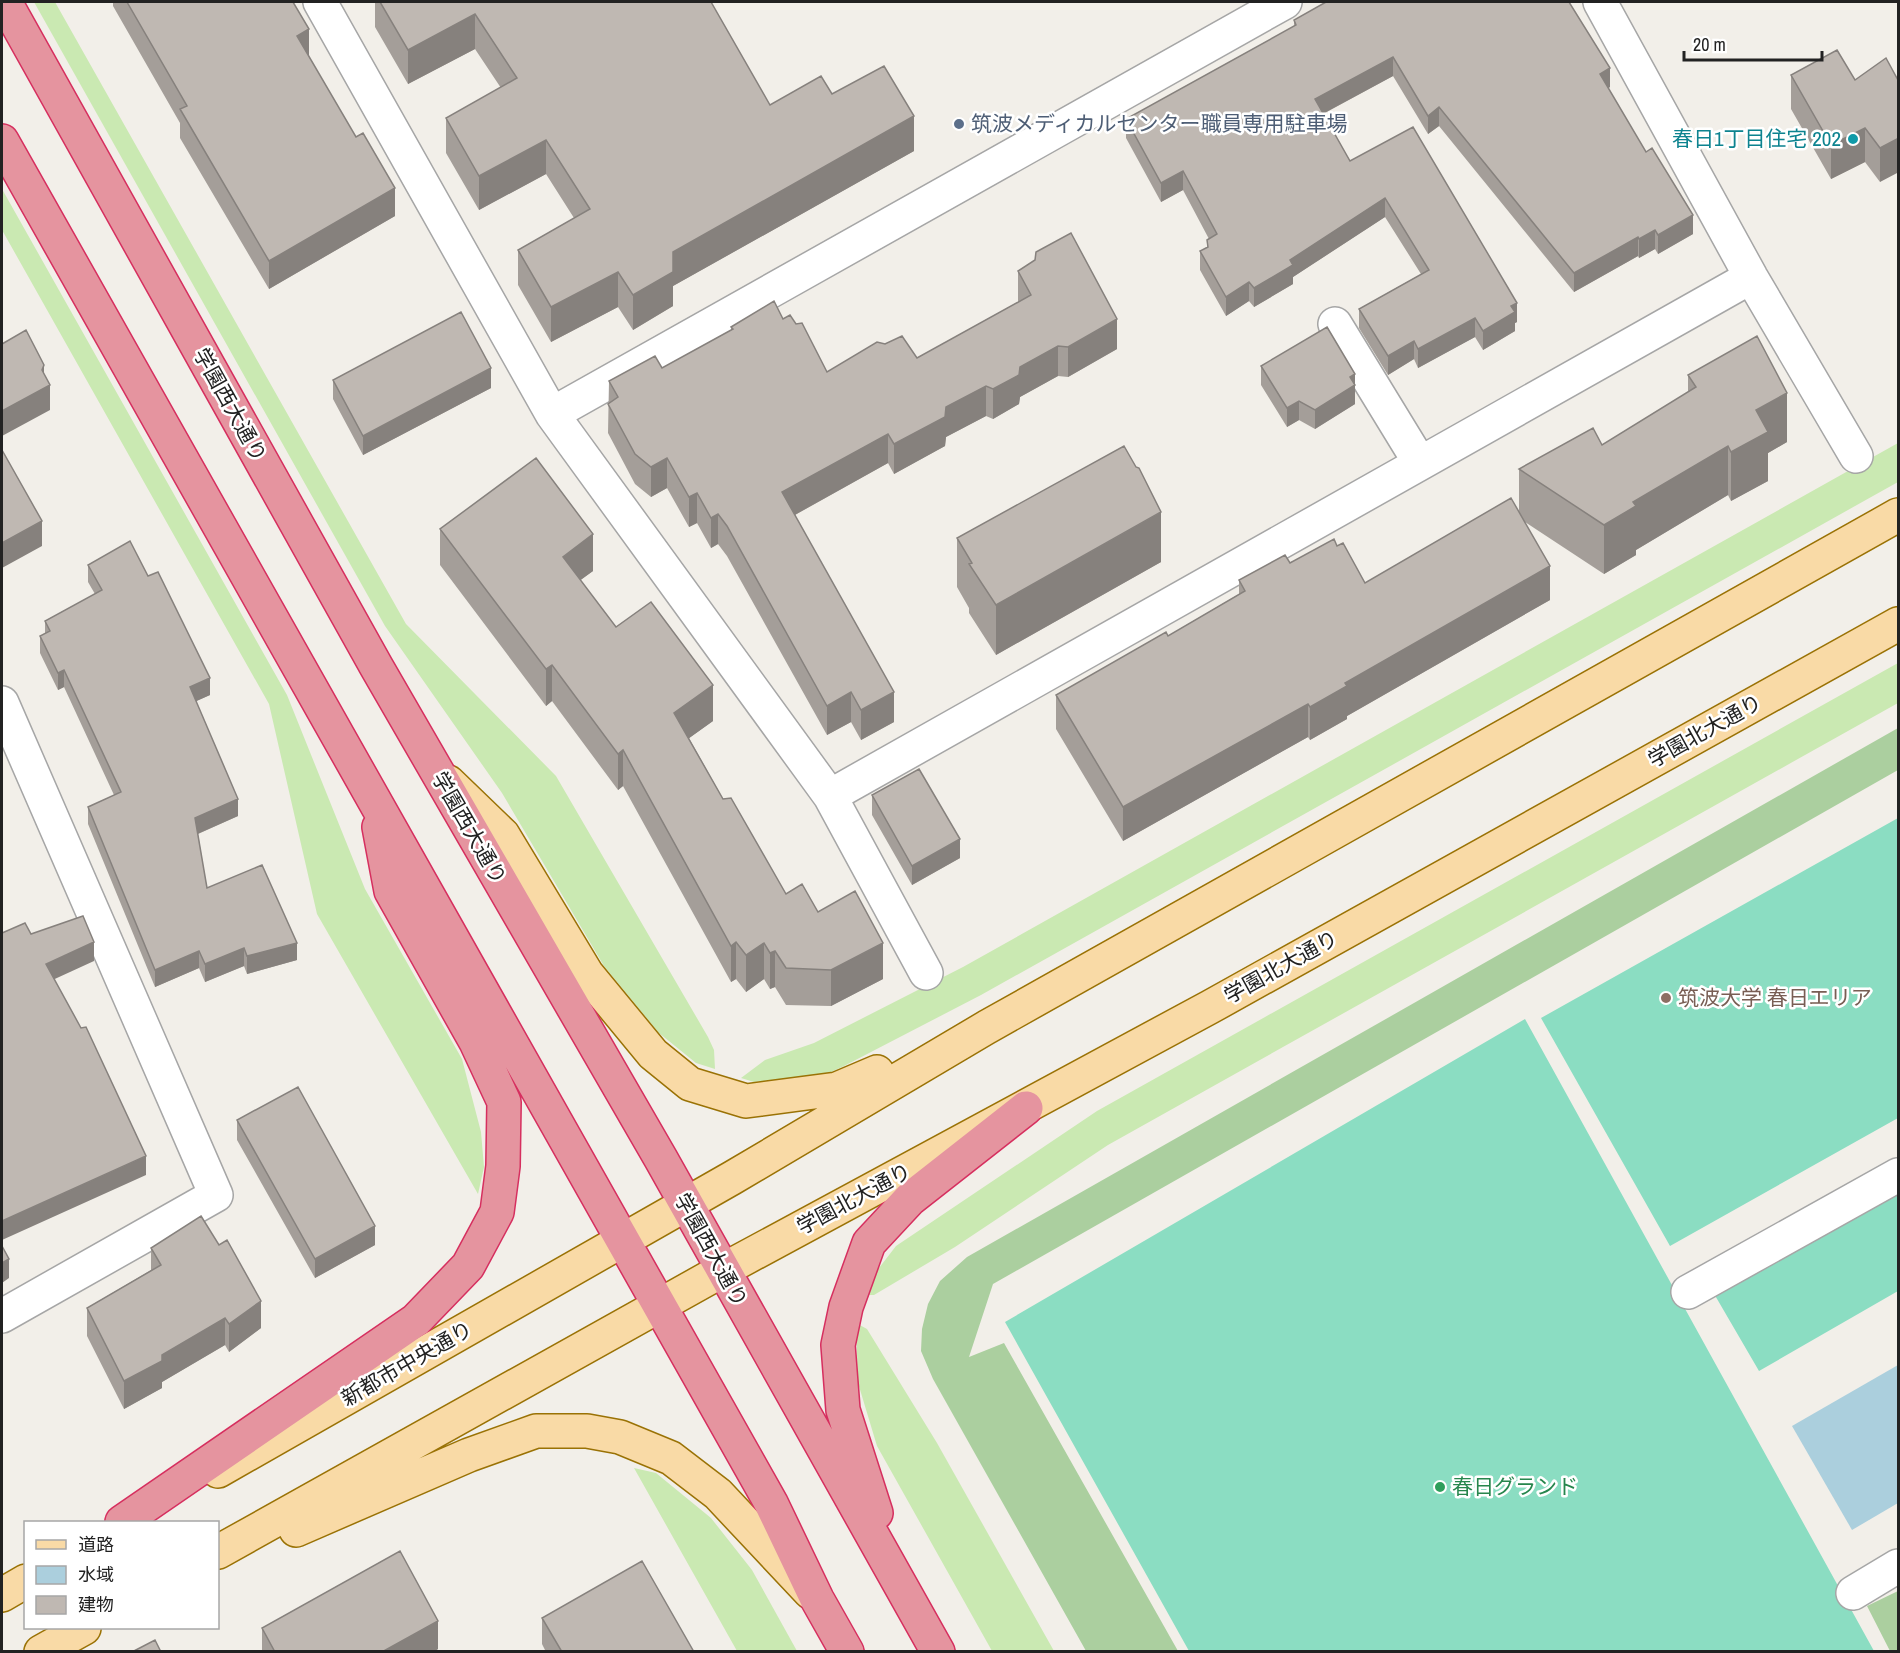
<svg xmlns="http://www.w3.org/2000/svg" width="1900" height="1653" font-family="'Archivo Narrow','Noto Sans JP',sans-serif">
  <style>
    .grass { fill: #cae9b2 }
    .forest { fill: #abcf9f }
    .pitch { fill: #8bddc2 }
    .water { fill: #abcfdd }
    .lines { fill: none; stroke-linecap: round; stroke-linejoin: round }
    .minor-casing { stroke: #a6a6a6; stroke-width: 36 }
    .major-casing { stroke: #9a7205; stroke-width: 36 }
    .highway-casing { stroke: #d62f5f; stroke-width: 36 }
    .minor { stroke: #fff; stroke-width: 33 }
    .major { stroke: #f9daa6; stroke-width: 33 }
    .highway { stroke: #e5949f; stroke-width: 33 }
    .wall { fill: #a49e99 }
    .shaded-wall { fill: #86817d }
    .building { fill: #bfb8b2; stroke: #86817d; stroke-width: 1.5 }
    .service-dot { fill: #5c6f8a; stroke: #fff; stroke-width: 2 }
    .culture-dot { fill: #0f9aa8; stroke: #fff; stroke-width: 2 }
    .education-dot { fill: #8d6e63; stroke: #fff; stroke-width: 2 }
    .leisure-dot { fill: #2e9e5b; stroke: #fff; stroke-width: 2 }
    .labels { text-anchor: middle; stroke-width: 5; stroke-linejoin: round; paint-order: stroke }
    .service-label { font-size: 21px; fill: #4e5e75; stroke: #fff; text-anchor: start }
    .culture-label { font-size: 21px; fill: #0d838f; stroke: #fff; text-anchor: end }
    .street-label { font-size: 21px; fill: #222; stroke: #fff }
    .education-label { font-size: 21px; fill: #785e54; stroke: #fff; text-anchor: start }
    .leisure-label { font-size: 21px; fill: #27864d; stroke: #fff; text-anchor: start }
  </style>
  <rect width="100%" height="100%" fill="#f2efe9"/>
  <path class="grass" d="M 34,2 L 55,2 L 406,624 L 556,776 L 708,1037 L 714,1050 L 715,1069 L 696,1063 L 659,1033 L 604,966 L 502,793 L 385,626 Z
    M 2,189 L 287,695 L 365,889 L 462,1059 L 481,1132 L 484,1167 L 478,1194 L 317,914 L 269,704 L 2,230 Z
    M 1898,443 L 1898,482 L 981,995 L 844,1066 L 822,1076 L 754,1082 L 741,1078 L 765,1060 L 814,1043 L 963,967 Z
    M 1898,663 L 1898,703 L 1108,1145 L 955,1247 L 874,1295 L 862,1295 L 869,1281 L 896,1246 L 1097,1111 Z
    M 856,1323 L 867,1329 L 937,1443 L 1054,1651 L 992,1651 L 877,1446 L 858,1383 Z
    M 634,1468 L 656,1473 L 711,1518 L 752,1570 L 797,1651 L 737,1651 Z"/>
  <path class="forest" d="M 1898,728 L 1898,770 L 993,1284 L 969,1357 L 1004,1343 L 1178,1651 L 1086,1651 L 933,1379 L 921,1351 L 922,1329 L 928,1304 L 940,1281 L 967,1257 Z
    M 1898,1591 L 1898,1651 L 1890,1651 L 1867,1606 Z"/>
  <path class="pitch" d="M 1898,818 L 1898,1118 L 1670,1246 L 1541,1018 Z
    M 1525,1019 L 1874,1651 L 1189,1651 L 1005,1322 Z
    M 1898,1188 L 1898,1291 L 1759,1371 L 1713,1292 Z"/>
  <path class="water" d="M 1898,1365 L 1898,1503 L 1852,1530 L 1792,1426 Z"/>
  <g class="lines">
    <defs>
      <path id="minor" d="M 320,2 L 552,414 L 830,796 L 1751,277
        M 1600,2 L 1751,277 L 1856,456
        M 1335,324 L 1420,463
        M 552,414 L 1285,2
        M 2,703 L 216,1195 L 2,1316
        M 830,796 L 926,973
        M 1688,1292 L 1898,1175
        M 1853,1593 L 1898,1566"/>
      <path id="major" d="M 448,782 L 503,835 L 587,974 L 653,1054 L 690,1084 L 746,1101 L 837,1089 L 877,1072
        M 218,1471 L 732,1178 L 987,1027 L 1898,515
        M 296,1530 L 469,1455 L 536,1431 L 587,1431 L 620,1437 L 671,1458 L 718,1494 L 810,1592
        M 218,1552 L 723,1270 L 1210,1007 L 1898,624
        M 2,1595 L 26,1581
        M 41,1652 L 84,1628"/>
      <path id="highway" d="M 5,2 L 376,666 L 661,1159 L 938,1652
        M 2,141 L 771,1503 L 817,1599 L 847,1652
        M 876,1513 L 843,1410 L 838,1345 L 846,1307 L 869,1243 L 910,1199 L 1026,1108
        M 122,1522 L 416,1320 L 468,1266 L 497,1212 L 503,1166 L 504,1102 L 476,1042 L 391,891 L 379,827"/>
    </defs>
    <use href="#minor" class="minor-casing"/>
    <use href="#major" class="major-casing"/>
    <use href="#highway" class="highway-casing"/>
    <use href="#minor" class="minor"/>
    <use href="#major" class="major"/>
    <use href="#highway" class="highway"/>
  </g>
  <path class="wall" d="M 113,2 L 293,2 L 309,58 L 395,216 L 269,289 L 180,138 L 180,123 L 113,6 Z
    M 375,2 L 529,2 L 770,105 L 832,94 L 914,151 L 673,286 L 673,306 L 633,330 L 618,307 L 551,342 L 518,285 L 518,250 L 574,218 L 546,174 L 479,210 L 446,153 L 446,118 L 501,88 L 475,49 L 408,84 L 375,27 Z
    M 1294,20 L 1610,87 L 1608,88 L 1693,234 L 1658,254 L 1655,249 L 1639,258 L 1638,256 L 1574,292 L 1439,126 L 1428,134 L 1393,76 L 1323,114 L 1350,161 L 1517,322 L 1515,323 L 1515,331 L 1483,350 L 1475,337 L 1418,368 L 1414,359 L 1388,375 L 1359,328 L 1359,309 L 1421,274 L 1385,217 L 1293,277 L 1293,284 L 1254,307 L 1249,301 L 1226,316 L 1200,270 L 1200,251 L 1207,247 L 1207,240 L 1209,239 L 1183,190 L 1161,202 L 1126,138 L 1126,119 L 1294,27 Z
    M 1791,75 L 1899,82 L 1880,182 L 1865,162 L 1831,179 L 1791,109 Z
    M 1018,271 L 1117,349 L 1068,377 L 1058,376 L 1020,397 L 1019,404 L 993,419 L 986,416 L 946,437 L 945,446 L 894,474 L 888,463 L 795,515 L 894,722 L 861,740 L 851,722 L 827,735 L 727,556 L 718,544 L 711,548 L 697,523 L 689,527 L 667,488 L 651,497 L 635,484 L 608,433 L 609,381 L 662,368 L 731,330 L 731,327 L 783,319 L 827,372 L 917,358 L 1018,302 Z
    M 1261,366 L 1355,393 L 1355,404 L 1315,429 L 1299,420 L 1287,427 L 1261,385 Z
    M 1688,375 L 1787,442 L 1768,453 L 1768,481 L 1731,501 L 1728,495 L 1636,550 L 1636,555 L 1604,574 L 1525,522 L 1550,600 L 1347,716 L 1347,719 L 1310,740 L 1308,737 L 1123,841 L 1056,729 L 1056,695 L 1168,636 L 1239,594 L 1239,580 L 1337,546 L 1365,583 L 1519,512 L 1519,469 L 1602,445 L 1688,393 Z
    M 333,380 L 491,388 L 363,455 L 333,399 Z
    M 440,529 L 593,571 L 580,580 L 616,627 L 713,721 L 689,738 L 723,799 L 786,894 L 818,912 L 883,979 L 831,1006 L 786,1005 L 775,987 L 770,989 L 764,979 L 746,992 L 736,979 L 731,982 L 623,786 L 618,790 L 552,701 L 546,706 L 440,565 Z
    M 957,538 L 1161,562 L 996,655 L 969,613 L 969,608 L 957,587 Z
    M 88,565 L 210,695 L 196,701 L 238,816 L 198,834 L 207,888 L 297,960 L 247,974 L 244,966 L 205,982 L 199,968 L 155,987 L 88,824 L 88,807 L 114,795 L 64,687 L 58,690 L 40,653 L 40,636 L 45,633 L 45,621 L 95,594 L 88,582 Z
    M 872,795 L 960,858 L 912,885 L 872,815 Z
    M 237,1120 L 375,1245 L 315,1278 L 237,1140 Z
    M 151,1248 L 261,1328 L 229,1352 L 225,1345 L 162,1382 L 162,1388 L 124,1409 L 87,1336 L 87,1308 L 151,1270 Z
    M 542,1618 L 694,1652 L 546,1652 L 542,1644 Z
    M 262,1628 L 438,1649 L 433,1652 L 262,1652 Z"/>
  <path class="shaded-wall" d="M 475,14 L 475,49 L 408,84 L 408,50 Z
    M 309,29 L 309,58 L 297,36 Z
    M 1393,57 L 1393,76 L 1315,118 L 1315,99 Z
    M 1610,68 L 1610,87 L 1600,93 L 1600,74 Z
    M 1439,107 L 1439,126 L 1428,134 L 1428,116 Z
    M 914,116 L 914,151 L 673,286 L 673,306 L 633,330 L 633,295 L 673,252 Z
    M 1865,128 L 1865,162 L 1831,179 L 1831,145 Z
    M 1899,138 L 1899,172 L 1880,182 L 1880,148 Z
    M 546,140 L 546,174 L 479,210 L 479,176 Z
    M 1183,171 L 1183,190 L 1161,202 L 1161,183 Z
    M 395,188 L 395,216 L 269,289 L 269,261 Z
    M 1385,198 L 1385,217 L 1293,277 L 1293,284 L 1254,307 L 1254,288 L 1290,260 Z
    M 1693,215 L 1693,234 L 1658,254 L 1658,235 Z
    M 1655,230 L 1655,249 L 1639,258 L 1639,239 Z
    M 1638,237 L 1638,256 L 1574,292 L 1574,273 Z
    M 618,272 L 618,307 L 551,342 L 551,307 Z
    M 1249,282 L 1249,301 L 1226,316 L 1226,297 Z
    M 1517,303 L 1517,322 L 1515,323 L 1515,331 L 1483,350 L 1483,331 L 1511,306 Z
    M 1475,318 L 1475,337 L 1418,368 L 1418,349 Z
    M 1117,319 L 1117,349 L 1068,377 L 1068,347 Z
    M 1414,341 L 1414,359 L 1388,375 L 1388,356 Z
    M 1058,346 L 1058,376 L 1020,397 L 1019,404 L 993,419 L 993,389 L 1020,367 Z
    M 44,365 L 44,388 L 50,385 L 50,410 L 2,436 L 2,411 L 42,370 Z
    M 491,368 L 491,388 L 363,455 L 363,436 Z
    M 1355,374 L 1355,404 L 1315,429 L 1315,410 L 1350,377 Z
    M 986,386 L 986,416 L 946,437 L 945,446 L 894,474 L 894,444 L 946,407 Z
    M 1787,393 L 1787,442 L 1768,453 L 1768,481 L 1731,501 L 1731,452 L 1756,410 Z
    M 1299,401 L 1299,420 L 1287,427 L 1287,408 Z
    M 888,434 L 888,463 L 782,522 L 782,492 Z
    M 1728,446 L 1728,495 L 1636,550 L 1636,555 L 1604,574 L 1604,525 L 1633,502 Z
    M 667,458 L 667,488 L 651,497 L 651,467 Z
    M 697,493 L 697,523 L 689,527 L 689,497 Z
    M 1161,512 L 1161,562 L 996,655 L 996,605 Z
    M 718,514 L 718,544 L 711,548 L 711,518 Z
    M 42,521 L 42,546 L 2,568 L 2,543 Z
    M 593,534 L 593,571 L 563,593 L 563,557 Z
    M 1550,566 L 1550,600 L 1347,716 L 1347,719 L 1310,740 L 1310,707 L 1345,683 Z
    M 552,665 L 552,701 L 546,706 L 546,669 Z
    M 64,670 L 64,687 L 58,690 L 58,673 Z
    M 210,678 L 210,695 L 190,704 L 190,687 Z
    M 713,685 L 713,721 L 674,749 L 674,713 Z
    M 851,692 L 851,722 L 827,735 L 827,706 Z
    M 894,692 L 894,722 L 861,740 L 861,710 Z
    M 1308,704 L 1308,737 L 1123,841 L 1123,807 Z
    M 623,750 L 623,786 L 618,790 L 618,754 Z
    M 238,799 L 238,816 L 195,835 L 195,818 Z
    M 960,839 L 960,858 L 912,885 L 912,866 Z
    M 94,942 L 94,961 L 46,983 L 46,964 Z
    M 736,942 L 736,979 L 731,982 L 731,946 Z
    M 297,943 L 297,960 L 247,974 L 247,956 Z
    M 764,943 L 764,979 L 746,992 L 746,955 Z
    M 883,943 L 883,979 L 831,1006 L 831,970 Z
    M 244,948 L 244,966 L 205,982 L 205,964 Z
    M 199,951 L 199,968 L 155,987 L 155,970 Z
    M 775,951 L 775,987 L 770,989 L 770,953 Z
    M 146,1156 L 146,1175 L 2,1240 L 2,1221 Z
    M 375,1226 L 375,1245 L 315,1278 L 315,1259 Z
    M 9,1259 L 9,1278 L 2,1283 L 2,1263 Z
    M 261,1301 L 261,1328 L 229,1352 L 229,1324 Z
    M 225,1318 L 225,1345 L 162,1382 L 162,1388 L 124,1409 L 124,1381 L 162,1355 Z
    M 438,1621 L 438,1649 L 433,1652 L 382,1652 Z"/>
  <path class="building" d="M 127,2 L 293,2 L 309,29 L 297,36 L 356,137 L 363,133 L 395,188 L 269,261 L 180,109 L 187,106 Z
    M 380,2 L 711,2 L 770,105 L 821,76 L 832,94 L 884,66 L 914,116 L 673,252 L 673,272 L 633,295 L 618,272 L 551,307 L 518,250 L 590,209 L 546,140 L 479,176 L 446,118 L 517,78 L 475,14 L 408,50 Z
    M 1326,2 L 1569,2 L 1610,68 L 1600,74 L 1646,152 L 1652,148 L 1693,215 L 1658,235 L 1655,230 L 1639,239 L 1638,237 L 1574,273 L 1439,107 L 1428,116 L 1393,57 L 1315,99 L 1350,161 L 1413,127 L 1517,303 L 1511,306 L 1515,312 L 1483,331 L 1475,318 L 1418,349 L 1414,341 L 1388,356 L 1359,309 L 1429,270 L 1385,198 L 1290,260 L 1293,265 L 1254,288 L 1249,282 L 1226,297 L 1200,251 L 1208,247 L 1207,240 L 1217,234 L 1183,171 L 1161,183 L 1126,119 L 1296,25 L 1294,20 Z
    M 1837,50 L 1855,80 L 1886,58 L 1899,82 L 1899,138 L 1880,148 L 1865,128 L 1831,145 L 1791,75 Z
    M 1071,233 L 1117,319 L 1068,347 L 1058,346 L 1020,367 L 1019,375 L 993,389 L 986,386 L 946,407 L 945,417 L 894,444 L 888,434 L 782,492 L 894,692 L 861,710 L 851,692 L 827,706 L 727,526 L 718,514 L 711,518 L 697,493 L 689,497 L 667,458 L 651,467 L 635,454 L 608,404 L 618,397 L 609,381 L 655,356 L 662,368 L 733,329 L 731,327 L 774,301 L 783,319 L 790,315 L 796,324 L 802,323 L 827,372 L 877,342 L 885,344 L 902,336 L 917,358 L 1031,295 L 1018,271 L 1035,260 L 1036,252 Z
    M 461,312 L 491,368 L 363,436 L 333,380 Z
    M 1327,327 L 1355,374 L 1350,377 L 1355,385 L 1315,410 L 1299,401 L 1287,408 L 1261,366 Z
    M 26,330 L 44,365 L 42,370 L 50,385 L 2,411 L 2,344 Z
    M 1757,336 L 1787,393 L 1756,410 L 1768,432 L 1731,452 L 1728,446 L 1633,502 L 1636,506 L 1604,525 L 1519,469 L 1593,428 L 1602,445 L 1696,387 L 1688,375 Z
    M 1124,446 L 1136,467 L 1139,468 L 1161,512 L 996,605 L 969,564 L 972,563 L 957,538 Z
    M 2,450 L 42,521 L 2,543 Z
    M 536,458 L 593,534 L 563,557 L 616,627 L 651,602 L 713,685 L 674,713 L 723,799 L 731,798 L 786,894 L 802,884 L 818,912 L 855,891 L 883,943 L 831,970 L 786,968 L 775,951 L 770,953 L 764,943 L 746,955 L 736,942 L 731,946 L 623,750 L 618,754 L 552,665 L 546,669 L 440,529 Z
    M 1511,498 L 1550,566 L 1345,683 L 1347,686 L 1310,707 L 1308,704 L 1123,807 L 1056,695 L 1166,632 L 1168,636 L 1245,591 L 1239,580 L 1285,555 L 1290,563 L 1334,539 L 1337,546 L 1343,543 L 1365,583 Z
    M 130,541 L 148,576 L 158,572 L 210,678 L 190,687 L 238,799 L 195,818 L 207,888 L 262,865 L 297,943 L 247,956 L 244,948 L 205,964 L 199,951 L 155,970 L 88,807 L 121,792 L 64,670 L 58,673 L 40,636 L 50,631 L 45,621 L 102,590 L 88,565 Z
    M 919,769 L 960,839 L 912,866 L 872,795 Z
    M 83,916 L 94,942 L 46,964 L 81,1028 L 86,1027 L 146,1156 L 2,1221 L 2,933 L 25,923 L 31,934 Z
    M 298,1087 L 375,1226 L 315,1259 L 237,1120 Z
    M 201,1216 L 219,1245 L 227,1240 L 261,1301 L 229,1324 L 225,1318 L 162,1355 L 162,1361 L 124,1381 L 87,1308 L 161,1265 L 151,1248 Z
    M 2,1246 L 9,1259 L 2,1263 Z
    M 400,1551 L 438,1621 L 382,1652 L 275,1652 L 262,1628 Z
    M 642,1561 L 694,1652 L 562,1652 L 542,1618 Z
    M 155,1640 L 161,1652 L 132,1652 Z"/>
  <circle class="service-dot" cx="959" cy="124" r="6"/>
  <circle class="culture-dot" cx="1853" cy="139" r="6"/>
  <circle class="education-dot" cx="1666" cy="998" r="6"/>
  <circle class="leisure-dot" cx="1440" cy="1487" r="6"/>
  <g class="labels">
    <g class="service-label">
      <text x="971" y="131">筑波メディカルセンター職員専用駐車場</text>
    </g>
    <g class="culture-label">
      <text x="1841" y="146">春日1丁目住宅 202</text>
    </g>
    <g class="street-label">
      <text transform="translate(230 405) rotate(61)" y="7">学園西大通り</text>
      <text transform="translate(1705 731) rotate(-29)" y="7">学園北大通り</text>
      <text transform="translate(469 828) rotate(60)" y="7">学園西大通り</text>
      <text transform="translate(1281 967) rotate(-29)" y="7">学園北大通り</text>
      <text transform="translate(854 1199) rotate(-28)" y="7">学園北大通り</text>
      <text transform="translate(711 1250) rotate(61)" y="7">学園西大通り</text>
      <text transform="translate(407 1364) rotate(-30)" y="7">新都市中央通り</text>
    </g>
    <g class="education-label">
      <text x="1678" y="1005">筑波大学 春日エリア</text>
    </g>
    <g class="leisure-label">
      <text x="1452" y="1494">春日グランド</text>
    </g>
  </g>
  <rect width="1900" height="1653" fill="none" stroke="#222222" stroke-width="6"/>
  <rect x="24" y="1521" width="195" height="108" fill="#ffffff" stroke="#a7a7a7" stroke-width="1.5"/>
  <rect x="36" y="1540" width="30" height="9" fill="#f9daa6" stroke="#a7a7a7" stroke-width="1.5"/>
  <text x="78" y="1551" font-size="18" fill="#222222">道路</text>
  <rect x="36" y="1566" width="30" height="18" fill="#abcfdd" stroke="#a7a7a7" stroke-width="1.5"/>
  <text x="78" y="1581" font-size="18" fill="#222222">水域</text>
  <rect x="36" y="1596" width="30" height="18" fill="#bfb8b2" stroke="#a7a7a7" stroke-width="1.5"/>
  <text x="78" y="1611" font-size="18" fill="#222222">建物</text>
  <path d="M1684 51v9h138v-9" fill="none" stroke="#222222" stroke-width="3"/>
  <text x="1693" y="51" font-size="18" fill="#222222" stroke="#ffffff" stroke-width="4.5" paint-order="stroke">20 m</text>
</svg>
